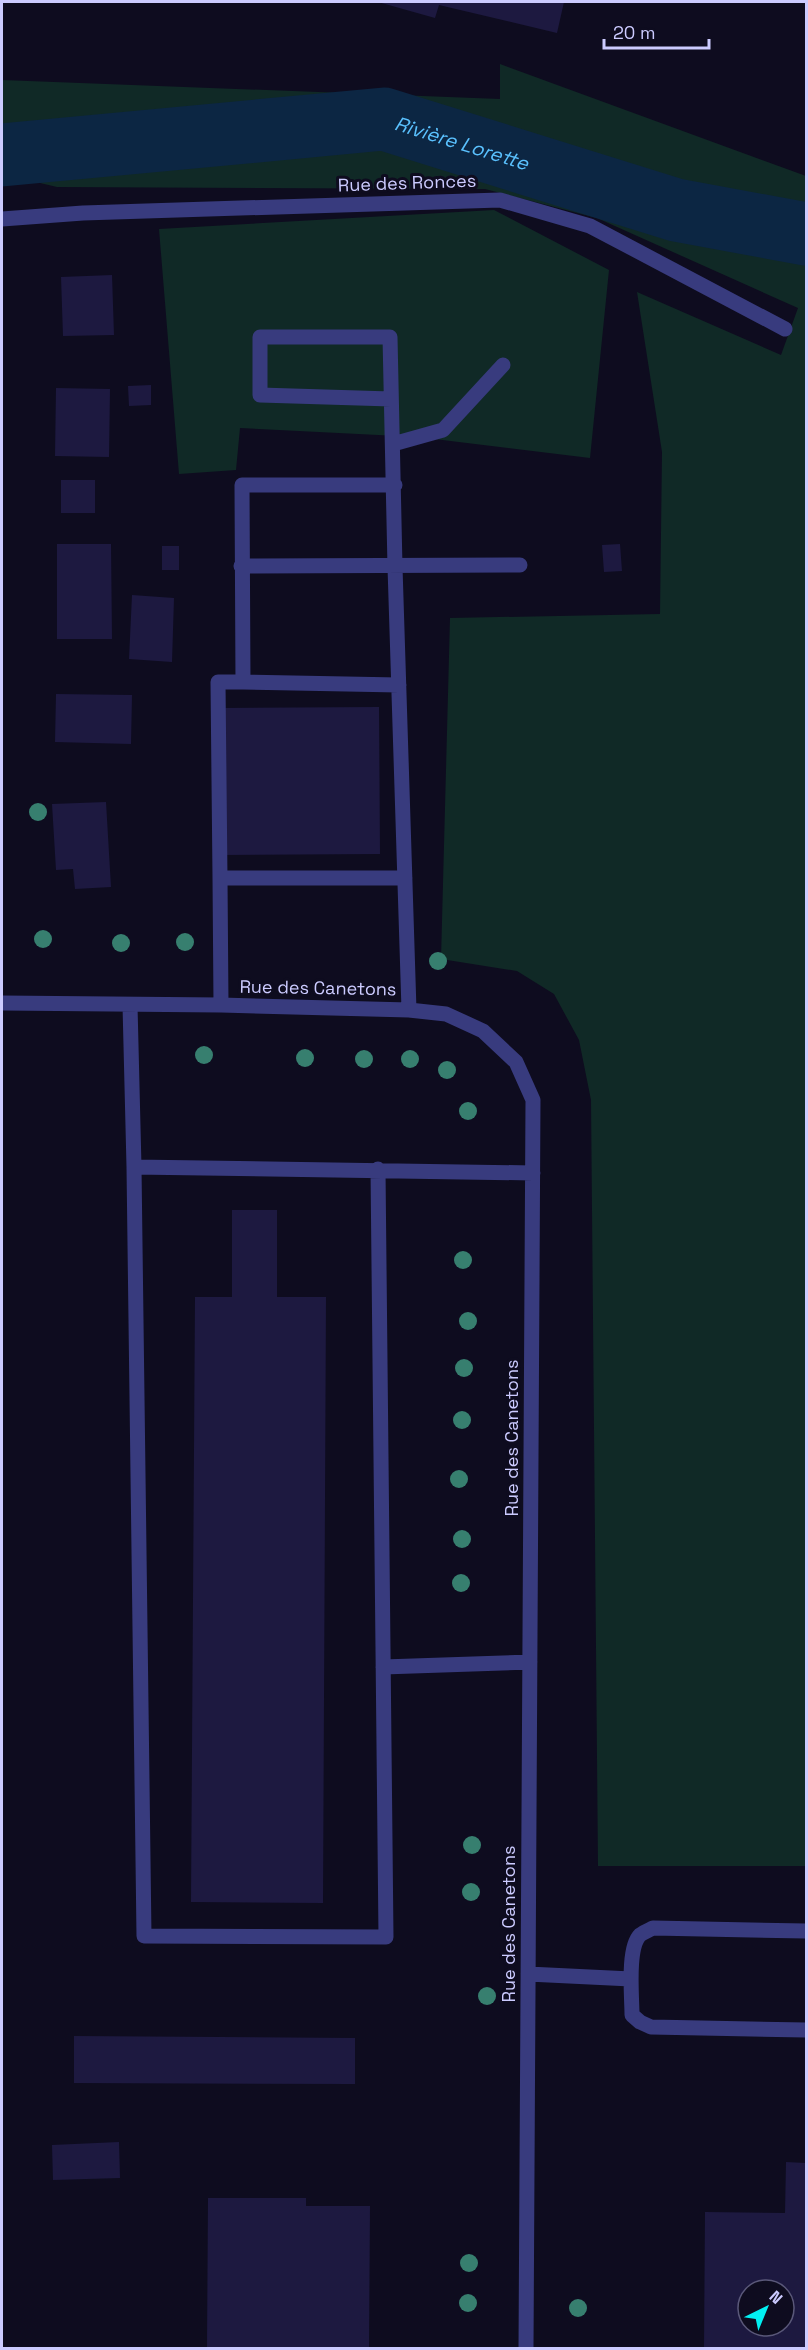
<svg xmlns="http://www.w3.org/2000/svg" width="808" height="2350" font-family="'Space Grotesk',sans-serif">
  <style>
    .green { fill: #102926 }
    .lines { fill: none; stroke-linecap: round; stroke-linejoin: round }
    .river { stroke: #0c2643; stroke-width: 63 }
    .building { fill: #1d1940; fill-rule: evenodd }
    .minor { stroke: #383b7e; stroke-width: 15 }
    .tree { fill: #377f6f }
    .labels { text-anchor: middle; stroke-width: 6; stroke-linejoin: round; paint-order: stroke }
    .street-label { font-size: 18px; fill: #cccbff; stroke: #0e0c1f }
    .water-label { font-size: 20px; font-style: italic; fill: #5ac0fd; stroke: #0e0c1f }
  </style>
  <rect width="100%" height="100%" fill="#0e0c1f"/>
  <path class="green" d="M 500,64 L 806,176 L 806,1866 L 598,1866 L 591,1100 L 579,1040 L 554,994 L 517,971 L 441,959 L 450,618 L 660,614 L 662,452 L 637,292 L 781,355 L 798,308 L 597,218 L 485,189 L 57,187 L 2,174 L 2,80 L 500,99 Z
    M 494,210 L 609,270 L 590,458 L 418,437 L 240,428 L 236,470 L 179,474 L 159,229 Z"/>
  <g class="lines">
    <path class="river" id="s1" d="M 2,155 L 384,119 L 676,210 L 806,234"/>
  </g>
  <path class="building" d="M 378,2 L 564,2 L 557,33 L 439,5 L 435,18 Z
    M 112,275 L 114,335 L 63,336 L 61,277 Z
    M 151,385 L 151,405 L 129,406 L 128,386 Z
    M 56,388 L 110,389 L 109,457 L 55,456 Z
    M 61,480 L 95,480 L 95,513 L 61,513 Z
    M 57,544 L 111,544 L 112,639 L 57,639 Z
    M 620,544 L 622,571 L 604,572 L 602,545 Z
    M 162,546 L 179,546 L 179,570 L 162,570 Z
    M 132,595 L 174,598 L 172,662 L 129,659 Z
    M 56,694 L 132,695 L 131,744 L 55,742 Z
    M 379,707 L 380,854 L 222,855 L 221,708 Z
    M 106,802 L 111,887 L 75,889 L 73,869 L 56,870 L 52,804 Z
    M 232,1210 L 277,1210 L 277,1297 L 326,1297 L 323,1903 L 191,1902 L 195,1297 L 232,1297 Z
    M 74,2036 L 355,2038 L 355,2084 L 74,2083 Z
    M 119,2142 L 120,2178 L 53,2180 L 52,2145 Z
    M 786,2162 L 806,2163 L 806,2348 L 704,2348 L 705,2212 L 785,2213 ZM 748,2290 L 784,2290 L 784,2326 L 748,2326 Z
    M 208,2198 L 306,2198 L 306,2206 L 370,2206 L 369,2348 L 207,2348 Z"/>
  <g class="lines">
    <path class="minor" d="M 2,219 L 83,213 L 500,200 L 590,226 L 785,329
      M 391,399 L 260,395 L 260,337 L 390,337 L 395,567 L 409,1010
      M 393,444 L 443,430 L 503,365
      M 395,485 L 242,485 L 243,682 L 399,685
      M 241,566 L 520,565
      M 243,682 L 218,682 L 220,878 L 405,878
      M 220,878 L 221,1005
      M 2,1003 L 221,1005 L 409,1010 L 446,1014 L 483,1031 L 516,1062 L 533,1100 L 526,2348
      M 130,1005 L 134,1167
      M 378,1169 L 386,1937 L 144,1936 L 134,1167 L 533,1173
      M 383,1667 L 530,1662
      M 806,1931 L 653,1928 C 649,1930 644,1932 640,1935 C 627,1948 632,1997 632,2015 L 640,2022 L 651,2027 L 806,2030
      M 528,1974 L 631,1979"/>
  </g>
  <g class="tree">
    <circle cx="38" cy="812" r="9"/>
    <circle cx="43" cy="939" r="9"/>
    <circle cx="185" cy="942" r="9"/>
    <circle cx="121" cy="943" r="9"/>
    <circle cx="438" cy="961" r="9"/>
    <circle cx="204" cy="1055" r="9"/>
    <circle cx="305" cy="1058" r="9"/>
    <circle cx="364" cy="1059" r="9"/>
    <circle cx="410" cy="1059" r="9"/>
    <circle cx="447" cy="1070" r="9"/>
    <circle cx="468" cy="1111" r="9"/>
    <circle cx="463" cy="1260" r="9"/>
    <circle cx="468" cy="1321" r="9"/>
    <circle cx="464" cy="1368" r="9"/>
    <circle cx="462" cy="1420" r="9"/>
    <circle cx="459" cy="1479" r="9"/>
    <circle cx="462" cy="1539" r="9"/>
    <circle cx="461" cy="1583" r="9"/>
    <circle cx="472" cy="1845" r="9"/>
    <circle cx="471" cy="1892" r="9"/>
    <circle cx="487" cy="1996" r="9"/>
    <circle cx="469" cy="2263" r="9"/>
    <circle cx="468" cy="2303" r="9"/>
    <circle cx="578" cy="2308" r="9"/>
  </g>
  <g class="labels">
    <g class="street-label">
      <text transform="translate(407 183) rotate(-2)" y="6">Rue des Ronces</text>
      <text transform="translate(318 988) rotate(1)" y="6">Rue des Canetons</text>
      <text transform="translate(512 1438) rotate(-90)" y="6">Rue des Canetons</text>
      <text transform="translate(509 1924) rotate(-90)" y="6">Rue des Canetons</text>
    </g>
    <g class="water-label">
      <text dy="7" stroke="none"><textPath href="#s1" startOffset="465">Rivière Lorette</textPath></text>
    </g>
  </g>
  <rect width="808" height="2350" fill="none" stroke="#cccbff" stroke-width="6"/>
  <g transform="translate(766 2308) rotate(43)"><circle r="28" fill="#0e0c1f" stroke="#5a5879" stroke-width="1.5"/>
  <path d="M0-4.5L10 22L0 15L-10 22Z" fill="#02f0f3"/>
  <text y="-9" font-size="16" font-weight="bold" text-anchor="middle" fill="#cccbff">N</text>
  </g>
  <path d="M604 39v9h105v-9" fill="none" stroke="#cccbff" stroke-width="3"/>
  <text x="613" y="39" font-size="18" fill="#cccbff" stroke="#0e0c1f" stroke-width="4.5" paint-order="stroke">20 m</text>
</svg>
